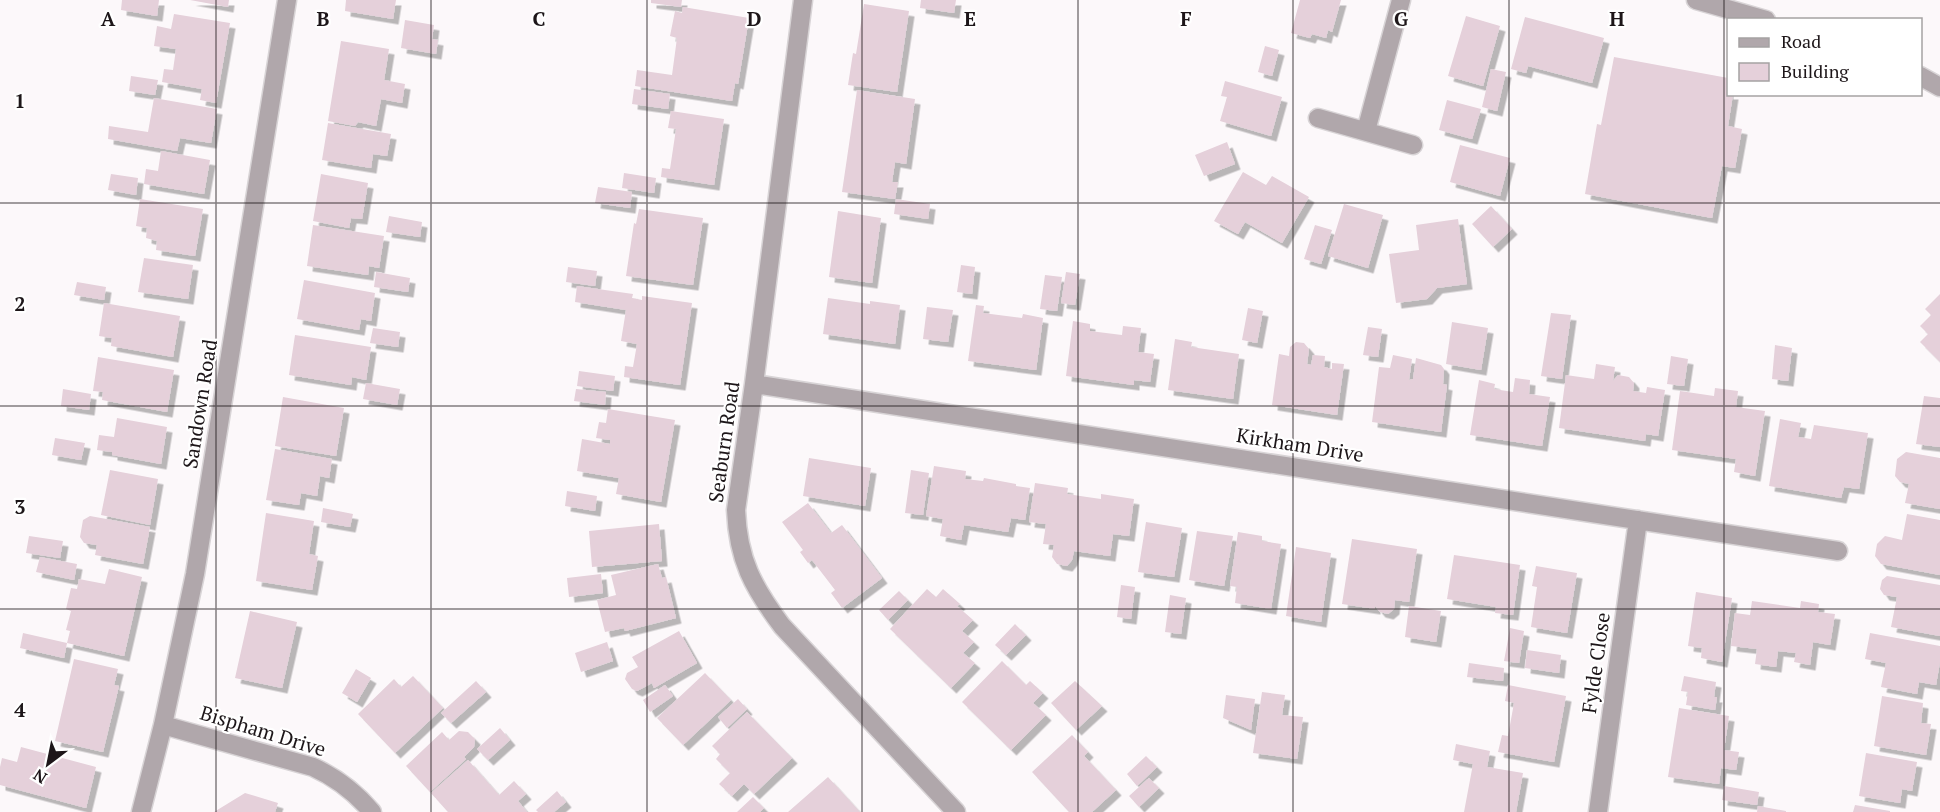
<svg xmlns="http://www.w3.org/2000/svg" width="1940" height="812" font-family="'PT Serif',serif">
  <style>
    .building { fill: #e5d0da; filter: url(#shadow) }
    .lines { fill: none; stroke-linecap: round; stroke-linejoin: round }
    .street-casing { stroke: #d8d4d6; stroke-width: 21 }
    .street { stroke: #b0a7ab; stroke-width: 18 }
    .grid { fill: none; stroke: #1d1619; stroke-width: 1.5; stroke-opacity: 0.55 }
    .labels { text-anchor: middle; stroke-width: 4.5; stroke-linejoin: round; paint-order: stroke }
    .street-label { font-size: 20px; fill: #1d1619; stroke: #fff }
    .grid-label { font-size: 20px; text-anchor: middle; font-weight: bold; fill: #1d1619; stroke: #fff; stroke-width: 4.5; stroke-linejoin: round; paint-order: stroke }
  </style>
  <defs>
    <filter id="shadow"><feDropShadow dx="5.5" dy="5.5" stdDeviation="0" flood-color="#0004"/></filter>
  </defs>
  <rect width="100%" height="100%" fill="#fcf8fa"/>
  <path class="building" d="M 122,0 L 159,0 L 157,16 L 121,10 Z
    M 190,0 L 229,0 L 228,7 Z
    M 346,0 L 396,0 L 393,19 L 345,11 Z
    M 651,0 L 682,0 L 681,7 L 651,3 Z
    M 921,0 L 956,0 L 954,13 L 920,8 Z
    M 1300,0 L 1341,0 L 1332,32 L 1328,30 L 1326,38 L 1312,34 L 1310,38 L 1291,33 Z
    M 864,4 L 909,11 L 897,92 L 848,85 L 853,53 L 856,54 Z
    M 683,7 L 749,18 L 738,84 L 735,83 L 732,101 L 635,86 L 637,70 L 672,75 L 677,38 L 670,36 L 675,11 L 682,13 Z
    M 174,14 L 230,23 L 216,103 L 200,100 L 202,89 L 162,82 L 164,69 L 173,70 L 176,49 L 154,46 L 157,26 L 171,29 Z
    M 1466,16 L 1500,26 L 1483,86 L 1448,76 Z
    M 1525,17 L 1604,38 L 1592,83 L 1528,66 L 1526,73 L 1511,69 Z
    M 405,20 L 434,25 L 432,39 L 438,40 L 436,54 L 401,48 Z
    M 341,41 L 389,49 L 384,80 L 405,84 L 402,103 L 381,99 L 376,126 L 358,122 L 355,126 L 328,121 Z
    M 1265,46 L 1279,50 L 1272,76 L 1258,72 Z
    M 1614,57 L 1728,78 L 1728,94 L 1733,94 L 1728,126 L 1742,129 L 1735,168 L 1722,166 L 1712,218 L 1585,194 L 1597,124 L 1601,125 Z
    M 1491,69 L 1506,72 L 1497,111 L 1482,107 Z
    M 131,76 L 158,80 L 155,95 L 129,91 Z
    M 1225,81 L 1282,97 L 1271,136 L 1220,121 L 1227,97 L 1221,96 Z
    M 634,89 L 670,94 L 668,109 L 632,104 Z
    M 857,90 L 915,99 L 906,164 L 895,162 L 892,182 L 898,182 L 895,199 L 842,192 Z
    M 154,98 L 217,109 L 211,143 L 180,138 L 177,151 L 108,139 L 109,126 L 148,132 Z
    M 1447,100 L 1481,109 L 1472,139 L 1439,130 Z
    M 671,111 L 724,119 L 714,185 L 661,177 L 662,168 L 670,169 L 676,129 L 668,128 Z
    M 328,123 L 391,134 L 387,156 L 373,154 L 371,168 L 322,160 Z
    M 1227,142 L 1235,164 L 1204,176 L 1195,155 Z
    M 1460,145 L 1510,158 L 1500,196 L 1450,182 Z
    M 161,151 L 210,160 L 204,194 L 144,184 L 146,169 L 158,171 Z
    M 1243,172 L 1266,185 L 1272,176 L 1309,197 L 1282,243 L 1245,222 L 1238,234 L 1214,221 Z
    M 624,173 L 656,178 L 654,193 L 622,188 Z
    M 111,174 L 138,178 L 136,195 L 108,190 Z
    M 321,174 L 368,183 L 362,219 L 351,218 L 349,228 L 313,221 Z
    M 598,187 L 632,192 L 630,208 L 595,203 Z
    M 140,199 L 203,209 L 195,256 L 156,250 L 157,241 L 146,238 L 147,228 L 136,226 Z
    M 896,199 L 930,204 L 928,219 L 894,214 Z
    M 1344,204 L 1383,215 L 1368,268 L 1328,256 Z
    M 1491,206 L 1512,229 L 1493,247 L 1472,224 Z
    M 639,209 L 703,218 L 693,285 L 626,276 L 634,223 L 636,224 Z
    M 838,211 L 881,218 L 872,283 L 829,277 Z
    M 389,216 L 422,222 L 420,237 L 386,232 Z
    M 1458,219 L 1467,284 L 1437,288 L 1427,299 L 1396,303 L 1389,254 L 1419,250 L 1416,225 Z
    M 313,225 L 384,236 L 379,268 L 369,266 L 368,275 L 307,266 Z
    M 1315,225 L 1332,230 L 1321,264 L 1304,259 Z
    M 144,258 L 193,265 L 188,299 L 138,292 Z
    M 961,265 L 975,267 L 972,294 L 957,292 Z
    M 568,267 L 597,271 L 595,286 L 566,282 Z
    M 376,272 L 410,278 L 408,292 L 374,287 Z
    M 1066,272 L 1080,274 L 1075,305 L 1061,303 Z
    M 1045,275 L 1062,277 L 1057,311 L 1040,309 Z
    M 304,280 L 375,293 L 371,321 L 361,319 L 359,330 L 297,319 Z
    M 77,282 L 106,287 L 104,300 L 74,295 Z
    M 577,286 L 633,294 L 632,298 L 642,300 L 642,296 L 692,303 L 680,385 L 624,377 L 625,366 L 633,367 L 637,344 L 621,341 L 626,310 L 575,302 Z
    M 1940,294 L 1940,362 L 1920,342 L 1928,334 L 1920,326 L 1931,315 L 1925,309 Z
    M 828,298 L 870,304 L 870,301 L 900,305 L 895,344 L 823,334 Z
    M 104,303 L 180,316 L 173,357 L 111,346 L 112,338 L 99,336 Z
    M 976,305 L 984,306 L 983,313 L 1022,318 L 1023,314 L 1043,318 L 1036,370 L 968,361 Z
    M 927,307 L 953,310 L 948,342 L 923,339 Z
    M 1248,308 L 1263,311 L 1257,343 L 1242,340 Z
    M 1551,313 L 1571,315 L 1562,379 L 1541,376 Z
    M 1073,321 L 1090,324 L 1090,331 L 1122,335 L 1123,326 L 1141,328 L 1138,352 L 1154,354 L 1150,382 L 1134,380 L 1134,385 L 1066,376 Z
    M 1452,322 L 1488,328 L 1481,370 L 1446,364 Z
    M 1368,327 L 1382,329 L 1378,357 L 1363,355 Z
    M 373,328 L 400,332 L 398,347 L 370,343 Z
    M 295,335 L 371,347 L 366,380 L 352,377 L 351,385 L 289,375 Z
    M 1175,339 L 1192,342 L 1191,347 L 1239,354 L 1233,399 L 1168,390 Z
    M 1296,342 L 1304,343 L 1309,349 L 1307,364 L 1311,365 L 1313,355 L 1325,356 L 1324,367 L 1332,369 L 1332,363 L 1344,364 L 1337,415 L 1272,405 L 1279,354 L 1289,356 L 1290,347 Z
    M 1775,345 L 1792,348 L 1788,381 L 1772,379 Z
    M 1393,355 L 1412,359 L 1409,380 L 1413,379 L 1416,358 L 1441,365 L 1444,369 L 1443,384 L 1447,385 L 1441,432 L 1372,422 L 1379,367 L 1390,368 Z
    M 1671,356 L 1688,359 L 1684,386 L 1667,384 Z
    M 98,357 L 174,370 L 167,412 L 102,400 L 103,392 L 93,391 Z
    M 1596,364 L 1615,367 L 1613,381 L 1618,375 L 1629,377 L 1634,383 L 1633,391 L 1646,393 L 1647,387 L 1665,390 L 1658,436 L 1646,434 L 1645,441 L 1559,428 L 1566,375 L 1594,379 Z
    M 579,371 L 615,376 L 613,391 L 577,386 Z
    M 1515,378 L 1530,380 L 1529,394 L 1550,397 L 1542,446 L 1470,435 L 1479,380 L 1495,384 L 1494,389 L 1513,392 Z
    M 366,383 L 400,389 L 397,405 L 363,399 Z
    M 1715,388 L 1738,391 L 1736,407 L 1765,411 L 1755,476 L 1734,472 L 1736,459 L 1672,450 L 1680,391 L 1714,396 Z
    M 63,389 L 91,394 L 89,410 L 61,406 Z
    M 576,389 L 606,392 L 605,405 L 574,401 Z
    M 1924,396 L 1940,398 L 1940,447 L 1916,444 Z
    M 283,397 L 344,408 L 336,456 L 275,446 Z
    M 608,409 L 675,420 L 661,502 L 616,494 L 619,478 L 577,471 L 582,439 L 610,444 L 610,440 L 596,438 L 599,422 L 606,423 Z
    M 117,418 L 167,427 L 161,464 L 112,455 L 112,452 L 97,450 L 99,435 L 114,437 Z
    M 1780,419 L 1801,423 L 1798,437 L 1811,439 L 1814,425 L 1868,433 L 1859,489 L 1844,487 L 1841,498 L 1769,486 Z
    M 55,438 L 85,443 L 81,460 L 52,455 Z
    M 275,449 L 332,459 L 329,478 L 320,476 L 317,496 L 301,493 L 299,505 L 266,500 Z
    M 1906,452 L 1940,458 L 1940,509 L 1905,503 L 1909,484 L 1900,482 L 1895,476 L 1897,459 Z
    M 809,458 L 871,468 L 865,506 L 803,496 Z
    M 934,466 L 966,471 L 965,479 L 983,481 L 984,478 L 1016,484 L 1016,486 L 1030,488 L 1025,520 L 1011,518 L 1008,532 L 964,525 L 961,540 L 940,536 L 943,519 L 926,516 Z
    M 110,470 L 158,479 L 150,525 L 101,515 Z
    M 911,470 L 929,473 L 923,515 L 905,513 Z
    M 1035,483 L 1068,488 L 1067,494 L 1087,497 L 1101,499 L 1101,494 L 1134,499 L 1129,536 L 1113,534 L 1110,556 L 1074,551 L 1072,560 L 1067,566 L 1057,564 L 1052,557 L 1054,545 L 1043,544 L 1046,524 L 1029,522 Z
    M 567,491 L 597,496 L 595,511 L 565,506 Z
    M 808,503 L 831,533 L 842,525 L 882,578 L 842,608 L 831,593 L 835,590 L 812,560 L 808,563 L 800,552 L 803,550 L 782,522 Z
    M 323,508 L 353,514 L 350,527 L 321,522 Z
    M 266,513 L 314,521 L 309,554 L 318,556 L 312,590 L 256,581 Z
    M 1907,514 L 1940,520 L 1940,575 L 1881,564 L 1875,556 L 1877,544 L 1885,536 L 1902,540 Z
    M 90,516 L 150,527 L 143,564 L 95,555 L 97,545 L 84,543 L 80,537 L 83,520 Z
    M 1146,522 L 1182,528 L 1174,577 L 1138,572 Z
    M 659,524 L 662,561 L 592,567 L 589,531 Z
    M 1197,531 L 1233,536 L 1224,586 L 1189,580 Z
    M 1238,532 L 1262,536 L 1262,541 L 1281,544 L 1271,609 L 1235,603 L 1237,587 L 1230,586 Z
    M 29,536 L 63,541 L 60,558 L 26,553 Z
    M 1352,539 L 1417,549 L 1409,602 L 1395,600 L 1394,609 L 1388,614 L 1380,612 L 1375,606 L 1375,609 L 1342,604 Z
    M 1296,547 L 1331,553 L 1321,622 L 1286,616 Z
    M 1454,555 L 1520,565 L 1513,615 L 1495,613 L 1496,607 L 1447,599 Z
    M 40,557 L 77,564 L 74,580 L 36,572 Z
    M 658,564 L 662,578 L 666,577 L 676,618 L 625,631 L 624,628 L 605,632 L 597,600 L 616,595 L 611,575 Z
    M 1536,566 L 1577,573 L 1567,633 L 1531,627 L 1537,587 L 1532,586 Z
    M 109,569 L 142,577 L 124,656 L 67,643 L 70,631 L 66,630 L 71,611 L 66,609 L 71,588 L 77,589 L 79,579 L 105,584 Z
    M 601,574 L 603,593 L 569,597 L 567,578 Z
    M 1887,576 L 1940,585 L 1940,636 L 1891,627 L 1897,597 L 1884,595 L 1880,589 L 1882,580 Z
    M 1121,585 L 1135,587 L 1131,619 L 1117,617 Z
    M 927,589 L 936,597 L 943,589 L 960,604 L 957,606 L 973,620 L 962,631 L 974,642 L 963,653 L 975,663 L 951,688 L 890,629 Z
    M 899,591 L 908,600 L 888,620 L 879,610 Z
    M 1696,592 L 1732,598 L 1722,662 L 1701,658 L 1702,648 L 1688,646 Z
    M 1170,595 L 1186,598 L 1181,634 L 1165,632 Z
    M 1752,601 L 1800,608 L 1801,601 L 1819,604 L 1818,612 L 1835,614 L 1830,645 L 1813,642 L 1810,665 L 1794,662 L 1796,653 L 1778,651 L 1776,667 L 1755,664 L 1757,649 L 1731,646 L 1735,613 L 1750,615 Z
    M 1409,606 L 1441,611 L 1436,642 L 1405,637 Z
    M 250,611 L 297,622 L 282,688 L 235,678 Z
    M 1015,624 L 1026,635 L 1006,655 L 995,645 Z
    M 1510,628 L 1524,631 L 1519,663 L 1504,661 Z
    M 679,631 L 697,663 L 654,688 L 652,683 L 637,691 L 632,689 L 625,679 L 627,673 L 638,667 L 632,657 Z
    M 23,633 L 67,643 L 64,658 L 20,648 Z
    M 1870,633 L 1940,646 L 1940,662 L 1936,685 L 1919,682 L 1917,694 L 1881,687 L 1886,663 L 1865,659 Z
    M 607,642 L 613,661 L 581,672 L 575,653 Z
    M 1527,650 L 1561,655 L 1559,673 L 1525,668 Z
    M 74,659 L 118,669 L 114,685 L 119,686 L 103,752 L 55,741 Z
    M 1002,661 L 1026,685 L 1030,681 L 1043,693 L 1033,703 L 1046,715 L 1011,750 L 962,702 Z
    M 1469,663 L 1504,668 L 1503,681 L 1467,677 Z
    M 356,669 L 371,678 L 357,702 L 342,693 Z
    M 705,673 L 731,700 L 683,745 L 657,718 Z
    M 413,676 L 443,708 L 395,753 L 358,714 L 394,679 L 401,687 Z
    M 1684,676 L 1716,682 L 1714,697 L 1717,697 L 1715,710 L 1686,705 L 1688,692 L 1681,691 Z
    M 476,681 L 486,692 L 451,723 L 441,713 Z
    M 1075,681 L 1102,706 L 1076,730 L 1051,703 Z
    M 665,685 L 673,696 L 650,712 L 643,700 Z
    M 1508,685 L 1566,696 L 1554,762 L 1498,752 L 1502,735 L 1508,736 L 1514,703 L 1505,701 Z
    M 1262,692 L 1285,695 L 1282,715 L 1303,717 L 1297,759 L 1253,753 Z
    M 1226,695 L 1255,699 L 1251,730 L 1223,718 Z
    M 1882,696 L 1923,703 L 1921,723 L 1931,724 L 1926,755 L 1874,746 Z
    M 738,699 L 747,709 L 727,728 L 718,717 Z
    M 1679,708 L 1729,716 L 1724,750 L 1739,752 L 1736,770 L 1721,768 L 1719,784 L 1668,777 Z
    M 747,712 L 792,758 L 754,794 L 744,784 L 732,796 L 719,784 L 730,773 L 716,759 L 720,754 L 712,746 Z
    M 500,728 L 510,740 L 488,760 L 477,749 Z
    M 459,731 L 468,732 L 475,739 L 474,747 L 464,757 L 466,759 L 430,792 L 406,766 L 442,732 L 449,740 Z
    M 1072,735 L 1088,752 L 1084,756 L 1116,790 L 1092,812 L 1069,812 L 1032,772 Z
    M 1456,744 L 1490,751 L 1487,767 L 1523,773 L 1516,812 L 1464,812 L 1473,764 L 1453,760 Z
    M 21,747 L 96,767 L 86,808 L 0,785 L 0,767 L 2,758 L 17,762 Z
    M 1866,753 L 1917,762 L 1912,791 L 1902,789 L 1900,803 L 1859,796 Z
    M 1146,756 L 1157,767 L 1137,786 L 1127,774 Z
    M 468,760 L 499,795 L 514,781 L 526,794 L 518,801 L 527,812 L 448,812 L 431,793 Z
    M 828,777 L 860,812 L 788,812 Z
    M 1149,778 L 1159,788 L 1139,807 L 1129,796 Z
    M 1724,786 L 1759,792 L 1757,805 L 1722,800 Z
    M 557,791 L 566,802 L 554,812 L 538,812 L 536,810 Z
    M 245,793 L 278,803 L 275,812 L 214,812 Z
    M 753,797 L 764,808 L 760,812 L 737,812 Z
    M 1855,805 L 1890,811 L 1890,812 L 1853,812 Z
    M 1758,806 L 1786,811 L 1786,812 L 1757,812 Z"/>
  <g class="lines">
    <defs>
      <path id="street" d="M 803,0 L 754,384 L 736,510 C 738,560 753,587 782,626 L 956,812
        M 1696,0 L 1766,20
        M 1920,76 L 1940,87
        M 1318,118 L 1413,145
        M 1366,131 L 1401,0
        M 754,384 L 1838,551
        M 163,725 L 313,767 C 337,778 355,792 372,812
        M 141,812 L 163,725 L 195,574 L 287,0
        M 1598,812 L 1638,520"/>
    </defs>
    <use href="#street" class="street-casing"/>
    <use href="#street" class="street"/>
  </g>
  <path class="grid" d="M 216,0 L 216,812M 431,0 L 431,812M 647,0 L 647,812M 862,0 L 862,812M 1078,0 L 1078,812M 1293,0 L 1293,812M 1509,0 L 1509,812M 1724,0 L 1724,812M 0,203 L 1940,203M 0,406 L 1940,406M 0,609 L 1940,609"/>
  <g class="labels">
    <g class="street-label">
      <text transform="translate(200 404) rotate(-81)" y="7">Sandown Road</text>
      <text transform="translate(724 442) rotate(-82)" y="7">Seaburn Road</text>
      <text transform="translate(1300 445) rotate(9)" y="7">Kirkham Drive</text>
      <text transform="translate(1596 663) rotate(-82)" y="7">Fylde Close</text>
      <text transform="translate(263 731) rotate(17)" y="7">Bispham Drive</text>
    </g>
  </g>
  <g class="grid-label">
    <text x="108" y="26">A</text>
    <text x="323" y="26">B</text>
    <text x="539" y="26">C</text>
    <text x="754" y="26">D</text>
    <text x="970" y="26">E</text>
    <text x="1186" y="26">F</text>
    <text x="1401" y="26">G</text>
    <text x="1617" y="26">H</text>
    <text x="20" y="108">1</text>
    <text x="20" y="311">2</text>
    <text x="20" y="514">3</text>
    <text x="20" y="717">4</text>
  </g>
  <rect x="1727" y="18" width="195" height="78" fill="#ffffff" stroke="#a5a2a3" stroke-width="1.5"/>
  <rect x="1739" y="38" width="30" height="9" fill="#b0a7ab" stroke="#a5a2a3" stroke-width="1.5"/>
  <text x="1781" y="48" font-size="18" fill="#1d1619">Road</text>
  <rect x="1739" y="63" width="30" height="18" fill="#e5d0da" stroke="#a5a2a3" stroke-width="1.5"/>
  <text x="1781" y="78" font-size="18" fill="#1d1619">Building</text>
  <g transform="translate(48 764) rotate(212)" stroke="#ffffff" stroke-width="4.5" paint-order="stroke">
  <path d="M0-4.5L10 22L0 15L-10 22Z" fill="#1d1619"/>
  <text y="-9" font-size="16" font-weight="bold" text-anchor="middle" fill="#1d1619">N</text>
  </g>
</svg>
